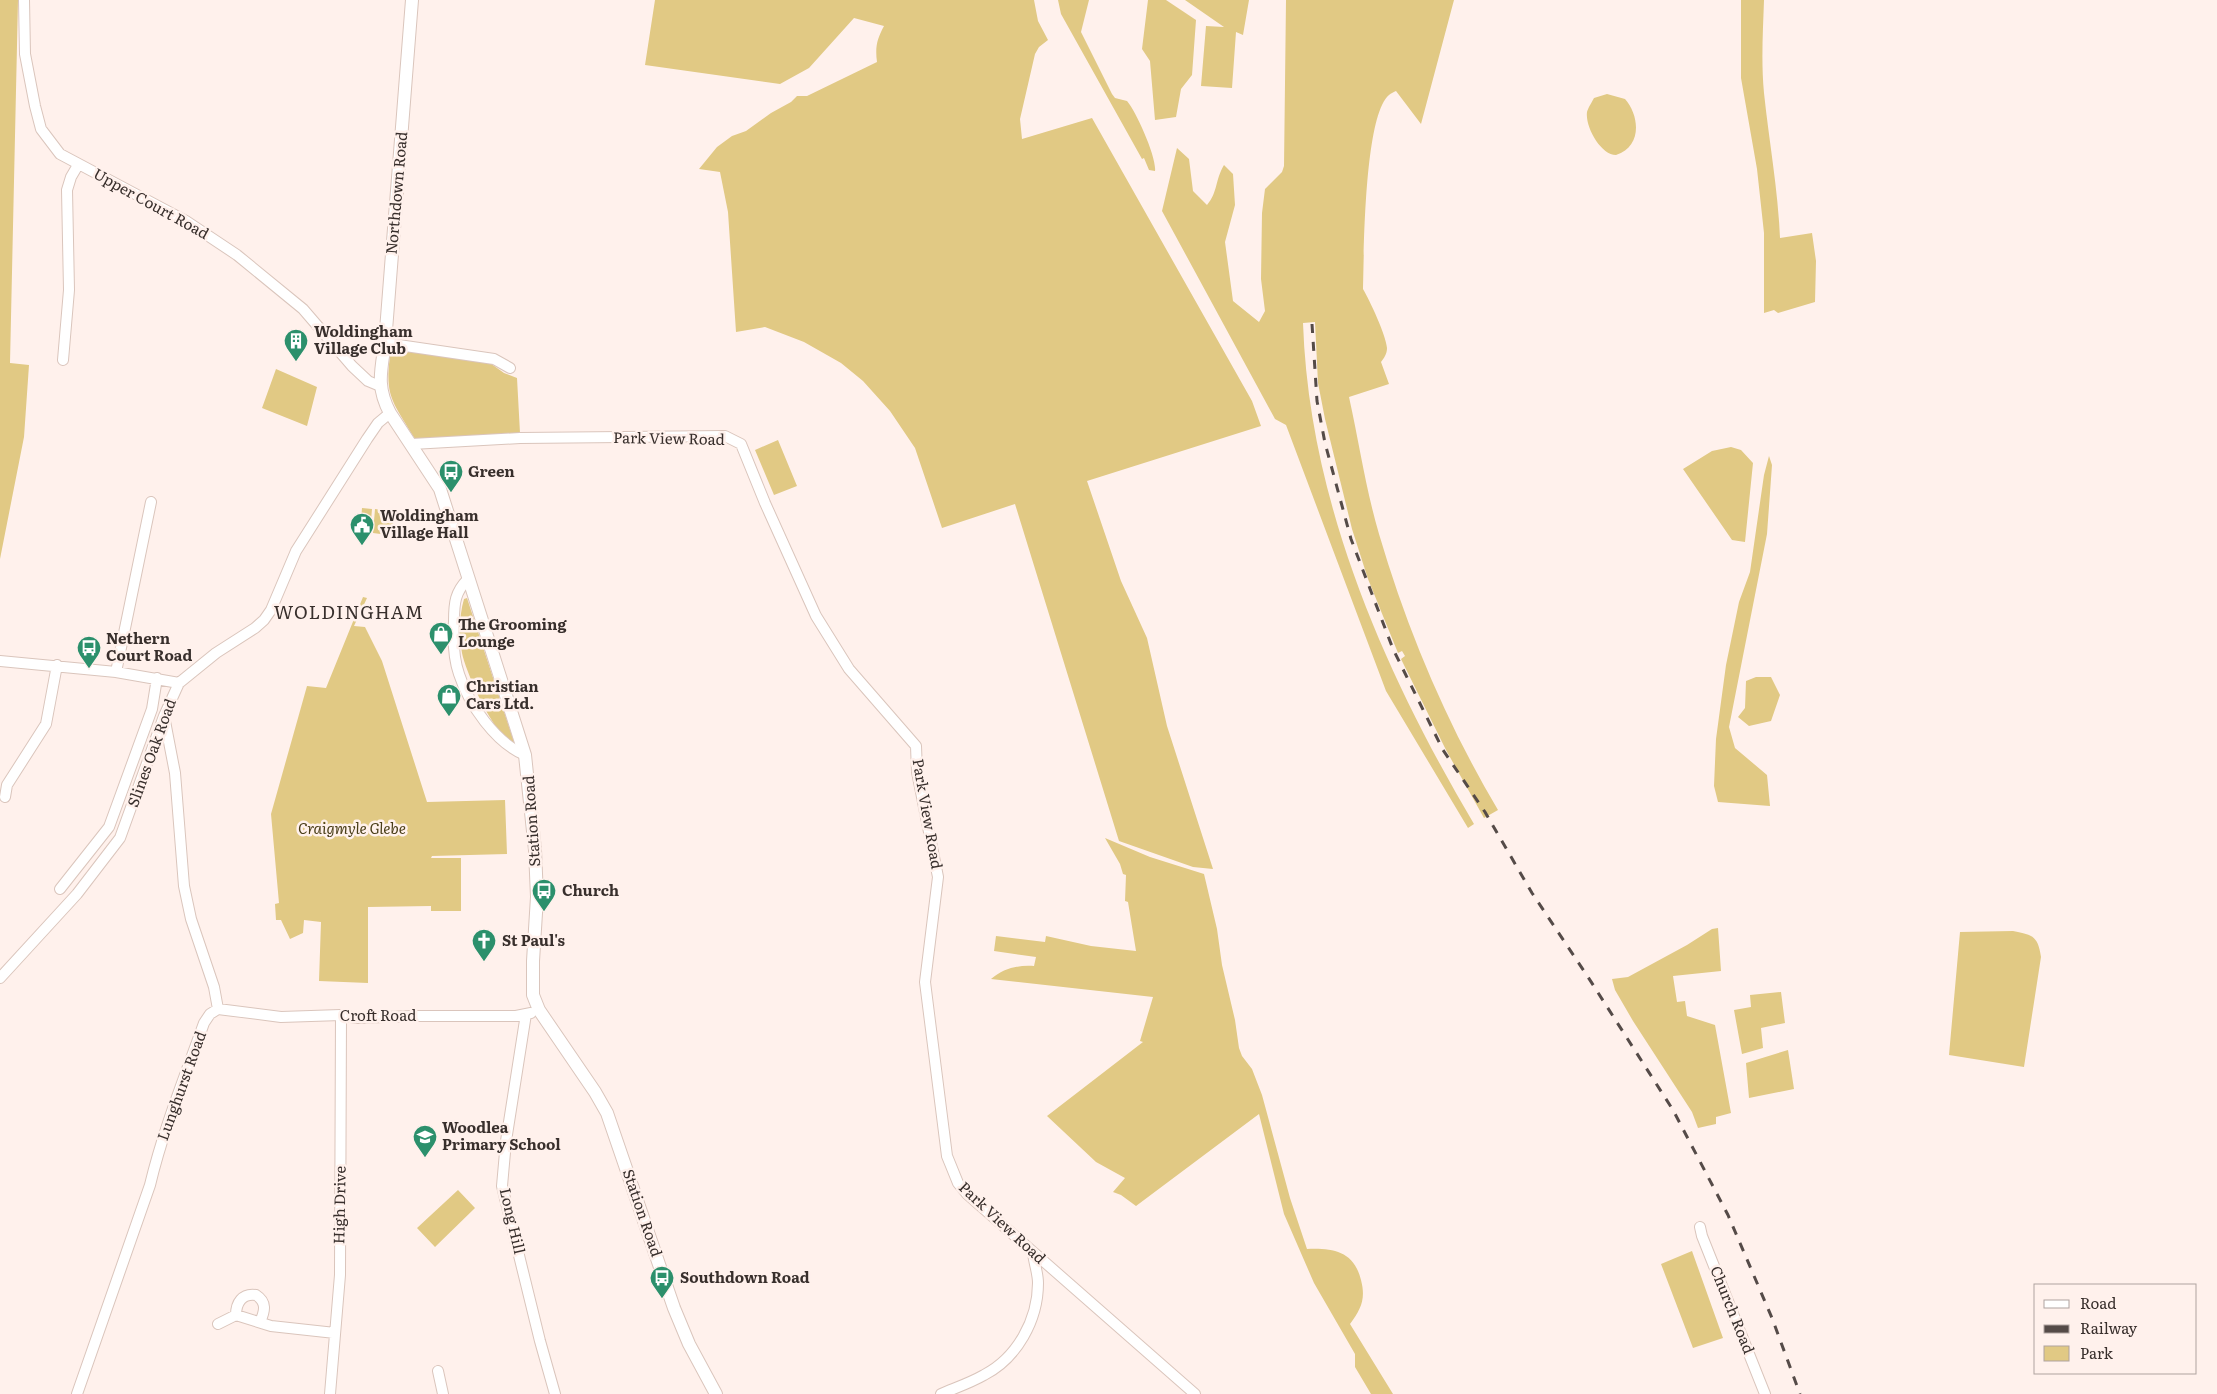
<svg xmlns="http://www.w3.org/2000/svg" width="2217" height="1394" font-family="Literata,serif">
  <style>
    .green { fill: #e1c984 }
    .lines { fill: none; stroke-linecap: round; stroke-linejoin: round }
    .minor-casing { stroke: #dac5bc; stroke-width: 12 }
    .tertiary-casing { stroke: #dac5bc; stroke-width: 14 }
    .minor { stroke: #fff; stroke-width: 10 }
    .tertiary { stroke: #fff; stroke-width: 12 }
    .rail { stroke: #554b48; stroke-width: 3; stroke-dasharray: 9 9; stroke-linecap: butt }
    .labels { text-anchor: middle; stroke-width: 5; stroke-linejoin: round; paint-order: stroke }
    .street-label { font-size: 15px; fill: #382f2c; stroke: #fff1ec }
    .poi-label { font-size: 15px; font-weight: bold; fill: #382f2c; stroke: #fff1ec; text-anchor: start }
    .park-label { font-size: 15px; font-style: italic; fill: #493d17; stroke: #fff1ec }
    .quarter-label { font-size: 18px; letter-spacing: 1px; fill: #382f2c; stroke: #fff1ec }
  </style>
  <rect width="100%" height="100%" fill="#fff1ec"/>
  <path class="green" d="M 0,0 L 18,0 L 10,363 L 29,365 L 24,437 L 0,559 Z
    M 655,0 L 1034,0 L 1038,21 L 1048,40 L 1039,47 L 1035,54 L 1020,119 L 1022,139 L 1092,118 L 1252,401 L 1261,426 L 1087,481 L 1121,581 L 1147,638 L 1167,726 L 1213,869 L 1193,867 L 1119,841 L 1015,504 L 942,528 L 915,448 L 890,411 L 863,381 L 841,363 L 804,342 L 765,327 L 736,332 L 728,212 L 720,172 L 699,169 L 717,147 L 732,136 L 746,131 L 771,113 L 791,102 L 797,96 L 807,96 L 877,62 C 875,47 877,39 884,26 L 854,18 L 809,68 L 780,84 L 645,65 Z
    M 1058,0 L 1089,0 L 1081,32 L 1112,94 L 1115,98 L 1127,101 C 1136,111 1157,158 1155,171 L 1149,170 L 1144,158 L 1142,159 L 1061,14 Z
    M 1148,0 L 1166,0 L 1196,20 L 1192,75 L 1181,89 L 1176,117 L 1155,120 L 1150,61 L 1142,49 Z
    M 1185,0 L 1249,0 L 1243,35 L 1236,32 L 1232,88 L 1201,86 L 1206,26 L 1224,27 Z
    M 1286,0 L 1454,0 L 1421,124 L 1396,91 C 1394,92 1391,93 1389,95 C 1364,116 1364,254 1363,289 C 1370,301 1386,335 1387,348 C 1387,354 1384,358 1381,362 L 1389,384 L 1349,397 C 1359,442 1366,490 1379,534 C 1407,630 1447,724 1498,810 L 1484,818 L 1446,750 L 1401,659 L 1405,656 L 1402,651 L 1398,653 L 1368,579 L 1352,529 L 1325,419 L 1318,383 L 1315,322 L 1303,323 C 1309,501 1384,672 1474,824 L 1468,828 L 1386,691 L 1286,425 L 1275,419 L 1162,211 L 1177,148 L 1189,159 L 1193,191 L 1207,205 C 1218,192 1215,180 1224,165 L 1233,174 L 1235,205 L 1225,242 L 1233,301 L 1259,322 L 1265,311 L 1261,279 L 1262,213 L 1265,189 L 1282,172 L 1284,166 Z
    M 1741,0 L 1764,0 C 1763,31 1761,62 1764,93 C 1769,141 1778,189 1780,238 L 1812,233 L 1816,261 L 1815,302 L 1778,313 L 1774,310 L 1764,313 L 1764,233 L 1757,169 L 1741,78 Z
    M 1607,94 L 1625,99 C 1640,116 1642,147 1616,155 C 1601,155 1585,127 1587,112 C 1588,108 1592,102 1594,98 Z
    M 391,349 L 490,363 L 504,373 L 517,378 L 520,433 L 421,441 L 415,439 C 391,399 384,396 391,349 Z
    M 276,369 L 317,387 L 307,426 L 262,408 Z
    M 778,440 L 797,486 L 774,495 L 755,450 Z
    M 1731,447 L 1741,450 L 1753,463 L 1745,542 L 1732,540 L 1683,469 L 1712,451 Z
    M 1769,456 L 1772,465 L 1767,534 L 1729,727 L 1735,748 L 1767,775 L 1770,806 L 1718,802 L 1714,786 L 1716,739 L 1726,665 L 1739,602 L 1750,572 L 1764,475 Z
    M 362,508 L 372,509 L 370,533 L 360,533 Z
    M 375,509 L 382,510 L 396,527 L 389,528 L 388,535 L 373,533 Z
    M 363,597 L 367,598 L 354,626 L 365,627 L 382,661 L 427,802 L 505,800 L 507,854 L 432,856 L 431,858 L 461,858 L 461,911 L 431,911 L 431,906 L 368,907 L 368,983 L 319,981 L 321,922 L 304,920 L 303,933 L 290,939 L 281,920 L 276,920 L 275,904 L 279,903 L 271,814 L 307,686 L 326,688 Z
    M 467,598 L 514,742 C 496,741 465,670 462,653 C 459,636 459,616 464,599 Z
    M 1756,677 L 1771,677 L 1780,695 L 1771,721 L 1749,726 L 1738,717 L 1745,708 L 1746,681 Z
    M 1105,838 L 1150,857 L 1204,874 L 1217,929 L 1222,965 L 1235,1020 L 1239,1048 L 1242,1056 L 1252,1069 L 1262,1095 L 1290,1198 L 1307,1249 C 1333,1248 1354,1251 1361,1280 C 1366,1299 1361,1309 1350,1324 L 1393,1394 L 1371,1394 L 1355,1367 L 1355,1354 L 1314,1283 L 1284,1214 L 1259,1114 L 1136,1206 L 1121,1195 L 1113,1192 L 1125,1178 L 1096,1162 L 1047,1116 L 1143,1042 L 1140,1041 L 1153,997 L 991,979 C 1004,968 1018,965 1034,966 L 1036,957 L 994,951 L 996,936 L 1045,942 L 1046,936 L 1091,946 L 1136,951 L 1128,902 L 1125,901 L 1126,875 L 1123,874 L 1120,864 Z
    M 1718,928 L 1721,971 L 1673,976 L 1677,1002 L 1685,1001 L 1687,1016 L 1715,1025 L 1731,1113 L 1716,1117 L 1716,1124 L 1698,1128 L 1692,1112 L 1633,1021 L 1615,990 L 1612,979 L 1628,977 L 1687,945 L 1712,929 Z
    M 2013,931 C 2033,935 2038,936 2041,957 L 2024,1067 L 1949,1055 L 1960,932 Z
    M 1781,992 L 1785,1023 L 1761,1028 L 1763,1048 L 1742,1054 L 1734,1010 L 1751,1007 L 1750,995 Z
    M 1788,1050 L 1794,1089 L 1749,1098 L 1746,1063 Z
    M 458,1190 L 475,1208 L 435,1247 L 417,1228 Z
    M 1692,1251 L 1723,1338 L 1693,1348 L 1661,1264 Z"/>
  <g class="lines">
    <defs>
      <path id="minor" d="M 24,0 L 25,54 L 35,106 L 41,129 L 60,154 L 186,221 L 237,255 L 303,309 L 352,366 L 368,381 L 380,386
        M 385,343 L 494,359 L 510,368
        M 63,360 L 69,290 L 67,190 L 71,177 L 78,165
        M 412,444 L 520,438 L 725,436 L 741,444 L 765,503 L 816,616 L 849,669 L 916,746 L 917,772 L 938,877 L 925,982 L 947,1156 L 958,1183 L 967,1194 L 1195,1394
        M 468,579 C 455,592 454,603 454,621 C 453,638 453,657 459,674 C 469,705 496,743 525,755
        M 0,661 L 116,672 L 179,683
        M 116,672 L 151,502
        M 5,797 L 7,785 L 46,724 L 57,665
        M 60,889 L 109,827 L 152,709 L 157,678
        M 0,978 L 77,894 L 120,838 L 164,716 L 179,683 L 216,653 L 255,628 L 264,620 L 271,610 L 296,551 L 367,439 L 378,423 L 390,413
        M 218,1009 L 281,1017 L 341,1015 L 356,1018 L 415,1016 L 516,1016 L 531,1013
        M 526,1014 L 506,1141 L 502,1186 L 540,1341 L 555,1394
        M 1700,1227 L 1702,1236 L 1765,1394
        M 236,1315 C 236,1303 242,1293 256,1295 C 267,1302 265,1311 260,1322
        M 218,1324 L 236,1315 L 271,1326 L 335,1333
        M 438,1371 L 443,1394
        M 77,1394 L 150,1185 C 163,1130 185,1076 204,1023 L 210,1014 L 218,1009 L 214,987 L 191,919 L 184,886 L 175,773 L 164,716
        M 330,1394 L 340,1275 L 341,1015
        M 941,1394 C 955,1388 970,1383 984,1375 C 1017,1358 1038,1320 1038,1283 C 1038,1273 1034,1263 1033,1253"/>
      <path id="tertiary" d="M 412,0 L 385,343 C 381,371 376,387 390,413 L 440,489 L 525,755 L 535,850 L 537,897 L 533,961 L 533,995 L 539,1010 L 595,1092 L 607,1113 L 674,1308 L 689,1344 L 716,1394"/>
    </defs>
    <use href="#minor" class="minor-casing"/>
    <use href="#tertiary" class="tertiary-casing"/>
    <use href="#minor" class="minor"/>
    <use href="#tertiary" class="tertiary"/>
    <path class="rail" d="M 1312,324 L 1317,401 L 1325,443 L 1351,539 L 1393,649 L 1443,750 L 1485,812 L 1532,893 L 1588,977 L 1673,1110 L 1728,1215 L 1772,1318 L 1800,1394"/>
  </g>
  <defs>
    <symbol id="building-pin" viewBox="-11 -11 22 30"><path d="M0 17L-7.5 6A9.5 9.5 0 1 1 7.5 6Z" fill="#2c906c" stroke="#fff1ec"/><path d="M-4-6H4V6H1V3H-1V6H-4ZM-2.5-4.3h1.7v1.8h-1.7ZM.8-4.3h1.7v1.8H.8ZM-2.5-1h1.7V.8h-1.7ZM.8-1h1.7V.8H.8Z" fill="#fff"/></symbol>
    <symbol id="bus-pin" viewBox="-11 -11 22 30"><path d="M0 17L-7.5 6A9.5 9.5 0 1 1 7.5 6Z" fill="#2c906c" stroke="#fff1ec"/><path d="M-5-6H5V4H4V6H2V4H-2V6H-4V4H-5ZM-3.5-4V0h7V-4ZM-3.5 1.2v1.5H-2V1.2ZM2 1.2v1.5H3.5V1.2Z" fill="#fff"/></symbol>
    <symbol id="civic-pin" viewBox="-11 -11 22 30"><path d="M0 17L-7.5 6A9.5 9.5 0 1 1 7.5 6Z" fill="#2c906c" stroke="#fff1ec"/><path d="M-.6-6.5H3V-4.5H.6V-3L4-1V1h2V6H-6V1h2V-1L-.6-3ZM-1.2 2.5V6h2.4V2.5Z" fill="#fff"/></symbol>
    <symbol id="shop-pin" viewBox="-11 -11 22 30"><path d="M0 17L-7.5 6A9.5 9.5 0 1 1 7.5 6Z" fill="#2c906c" stroke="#fff1ec"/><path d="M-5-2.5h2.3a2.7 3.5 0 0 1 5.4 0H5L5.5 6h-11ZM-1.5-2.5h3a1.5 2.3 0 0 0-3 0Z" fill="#fff"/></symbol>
    <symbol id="church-pin" viewBox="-11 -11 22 30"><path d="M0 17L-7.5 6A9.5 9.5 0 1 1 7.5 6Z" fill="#2c906c" stroke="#fff1ec"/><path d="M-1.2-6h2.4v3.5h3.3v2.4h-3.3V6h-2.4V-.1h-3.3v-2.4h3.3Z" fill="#fff"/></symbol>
    <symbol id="school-pin" viewBox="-11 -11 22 30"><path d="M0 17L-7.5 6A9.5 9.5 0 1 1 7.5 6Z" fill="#2c906c" stroke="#fff1ec"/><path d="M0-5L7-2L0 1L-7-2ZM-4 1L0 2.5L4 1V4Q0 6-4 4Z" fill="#fff"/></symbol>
  </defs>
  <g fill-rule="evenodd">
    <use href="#building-pin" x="282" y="327" width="28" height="38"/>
    <use href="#bus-pin" x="437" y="458" width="28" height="38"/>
    <use href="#civic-pin" x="348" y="511" width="28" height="38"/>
    <use href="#shop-pin" x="427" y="620" width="28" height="38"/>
    <use href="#bus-pin" x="75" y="634" width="28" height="38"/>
    <use href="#shop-pin" x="435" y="682" width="28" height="38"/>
    <use href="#bus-pin" x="530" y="877" width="28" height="38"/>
    <use href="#church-pin" x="470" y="927" width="28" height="38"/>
    <use href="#school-pin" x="411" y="1123" width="28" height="38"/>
    <use href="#bus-pin" x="648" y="1264" width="28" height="38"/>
  </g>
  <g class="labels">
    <g class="street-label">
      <text transform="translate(397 193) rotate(-85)" y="5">Northdown Road</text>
      <text transform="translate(151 204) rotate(29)" y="5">Upper Court Road</text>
      <text transform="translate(669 439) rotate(1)" y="5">Park View Road</text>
      <text transform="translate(152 753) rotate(-70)" y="5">Slines Oak Road</text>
      <text transform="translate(927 814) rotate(80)" y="5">Park View Road</text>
      <text transform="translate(532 821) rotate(-94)" y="5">Station Road</text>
      <text x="378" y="1021">Croft Road</text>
      <text transform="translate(182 1086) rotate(-70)" y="5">Lunghurst Road</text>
      <text transform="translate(340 1205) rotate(-89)" y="5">High Drive</text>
      <text transform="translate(642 1213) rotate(71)" y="5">Station Road</text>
      <text transform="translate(512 1221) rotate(77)" y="5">Long Hill</text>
      <text transform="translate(1002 1223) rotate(43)" y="5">Park View Road</text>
      <text transform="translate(1732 1310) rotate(68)" y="5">Church Road</text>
    </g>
    <g class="poi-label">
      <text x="314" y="337">Woldingham<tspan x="314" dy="17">Village Club</tspan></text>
      <text x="468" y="477">Green</text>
      <text x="380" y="521">Woldingham<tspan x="380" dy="17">Village Hall</tspan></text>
      <text x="458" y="630">The Grooming<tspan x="458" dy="17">Lounge</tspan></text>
      <text x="106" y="644">Nethern<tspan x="106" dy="17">Court Road</tspan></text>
      <text x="466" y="692">Christian<tspan x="466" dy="17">Cars Ltd.</tspan></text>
      <text x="562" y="896">Church</text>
      <text x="502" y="946">St Paul's</text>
      <text x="442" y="1133">Woodlea<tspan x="442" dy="17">Primary School</tspan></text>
      <text x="680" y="1283">Southdown Road</text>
    </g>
    <g class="park-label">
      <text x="352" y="834">Craigmyle Glebe</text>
    </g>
    <g class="quarter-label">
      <text x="349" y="619">WOLDINGHAM</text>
    </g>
  </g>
  <rect x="2034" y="1284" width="162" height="90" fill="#fff1ec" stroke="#afa39f"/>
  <rect x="2044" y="1300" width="25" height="8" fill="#ffffff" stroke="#afa39f"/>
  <text x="2080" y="1309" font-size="15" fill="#382f2c">Road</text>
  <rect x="2044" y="1325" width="25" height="8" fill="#554b48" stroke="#afa39f"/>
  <text x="2080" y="1334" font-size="15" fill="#382f2c">Railway</text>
  <rect x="2044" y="1346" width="25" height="15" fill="#e1c984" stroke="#afa39f"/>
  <text x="2080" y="1359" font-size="15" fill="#382f2c">Park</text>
</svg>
